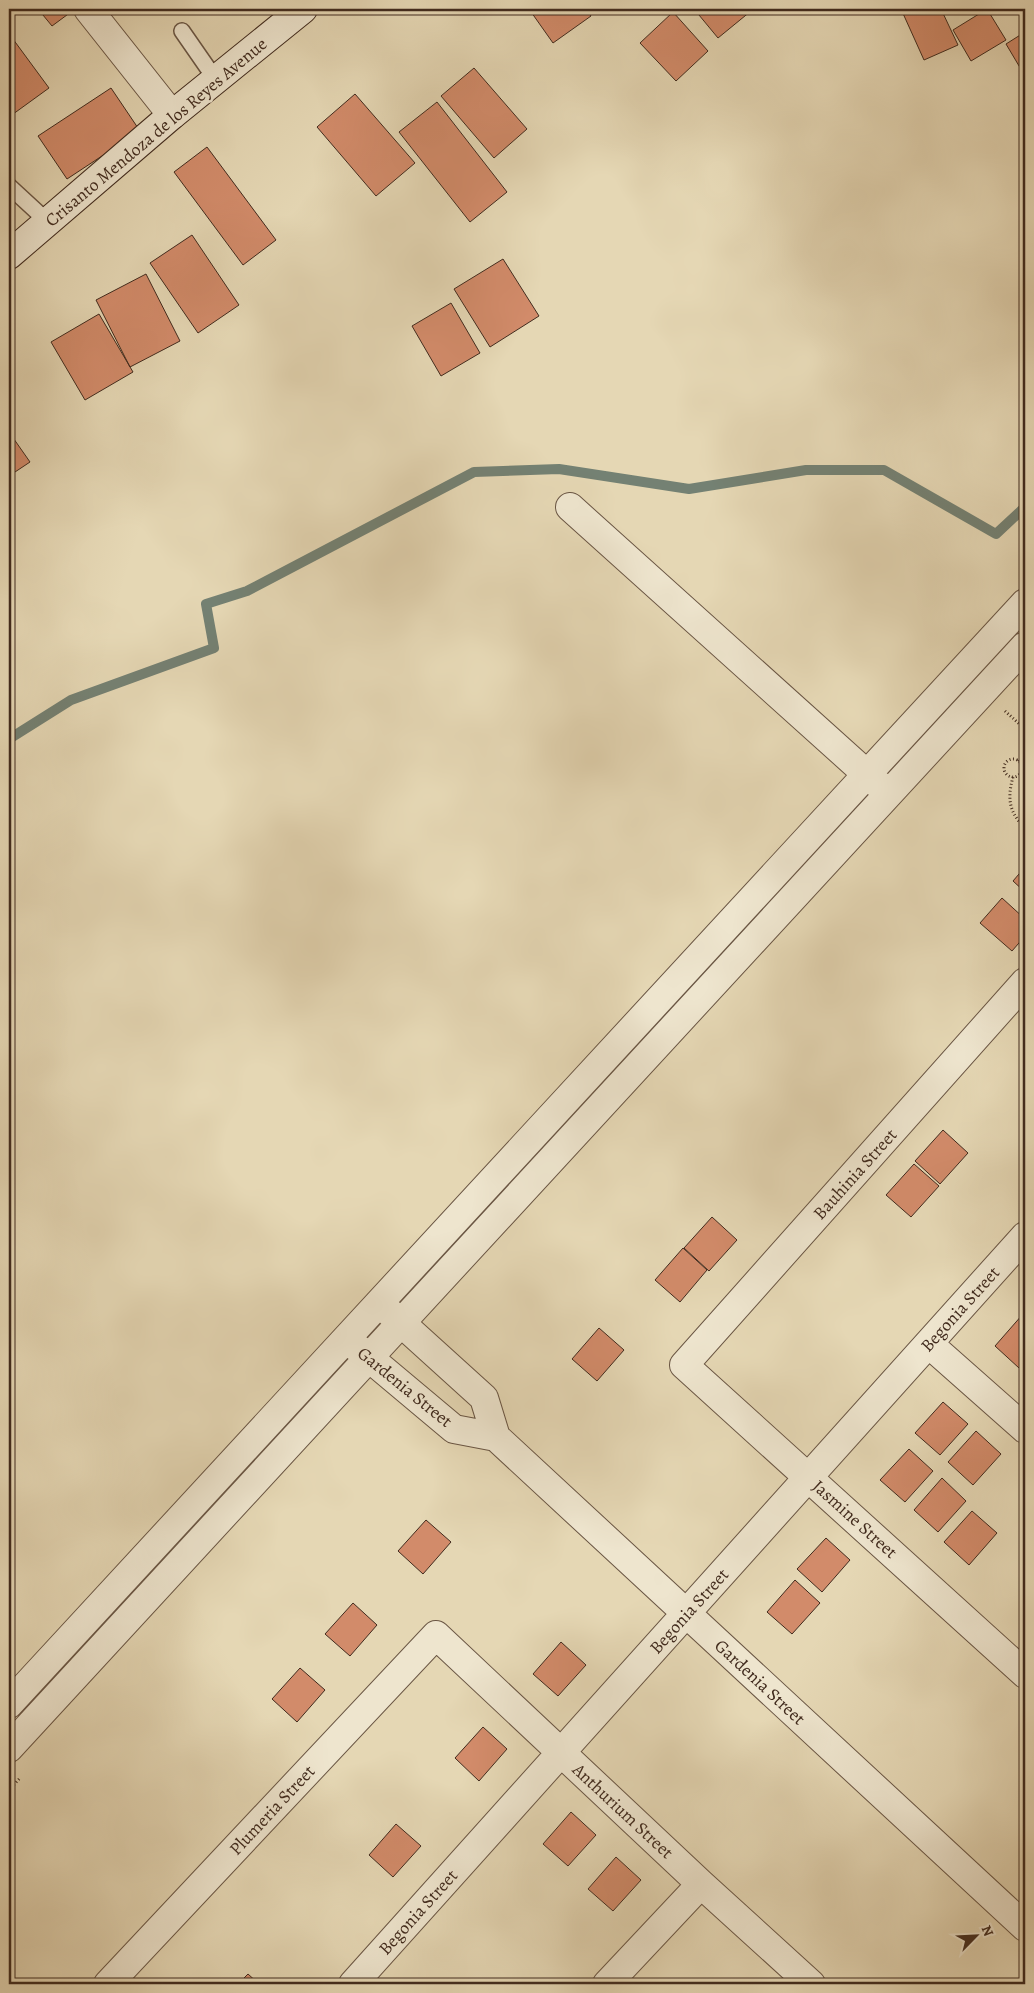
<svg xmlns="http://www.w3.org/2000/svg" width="1034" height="1993" font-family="Alegreya,serif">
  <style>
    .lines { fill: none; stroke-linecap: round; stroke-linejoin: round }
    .stream { stroke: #748173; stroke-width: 10 }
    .building { fill: #d28b6a; stroke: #412b1e }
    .lane-casing { stroke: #6a5644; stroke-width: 18 }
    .street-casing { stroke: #6a5644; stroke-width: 30 }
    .secondary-casing { stroke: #412b1e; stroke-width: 30 }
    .path { stroke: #412b1e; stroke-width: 3; stroke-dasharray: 1 2.5; stroke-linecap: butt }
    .lane { stroke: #eee5ce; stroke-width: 15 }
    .street { stroke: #eee5ce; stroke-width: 28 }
    .secondary { stroke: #eee5ce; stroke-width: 28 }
    .labels { text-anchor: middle; stroke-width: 5; stroke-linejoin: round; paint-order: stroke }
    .street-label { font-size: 18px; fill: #412b1e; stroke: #eee5ce }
  </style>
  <rect width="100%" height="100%" fill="#e5d7b4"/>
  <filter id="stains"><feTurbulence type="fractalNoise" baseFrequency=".004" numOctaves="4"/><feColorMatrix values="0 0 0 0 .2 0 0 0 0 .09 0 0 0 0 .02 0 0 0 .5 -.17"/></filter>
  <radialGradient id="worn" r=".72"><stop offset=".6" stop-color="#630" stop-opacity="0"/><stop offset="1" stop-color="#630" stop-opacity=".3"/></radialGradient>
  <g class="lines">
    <path class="stream" d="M 9,739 L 71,700 L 214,648 L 206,604 L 247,591 L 474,472 L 559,469 L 689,489 L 806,470 L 884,470 L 996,534 L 1025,507"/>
  </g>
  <path class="building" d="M 38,9 L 75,9 L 52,26 Z
    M 529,9 L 587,9 L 591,16 L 553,43 Z
    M 694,9 L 749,9 L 751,11 L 718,38 Z
    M 901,9 L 941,9 L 958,45 L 924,60 Z
    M 987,9 L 1006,40 L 971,61 L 953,30 Z
    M 673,12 L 708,51 L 676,81 L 640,43 Z
    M 1025,32 L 1025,76 L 1006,44 Z
    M 10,35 L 49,88 L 9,117 L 9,36 Z
    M 474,68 L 527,129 L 494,158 L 441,96 Z
    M 111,88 L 140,131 L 67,179 L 38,136 Z
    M 355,94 L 415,163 L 376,196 L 317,127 Z
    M 437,102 L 507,192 L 470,222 L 399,132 Z
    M 207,147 L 276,240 L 243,265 L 174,172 Z
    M 192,235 L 239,305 L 198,333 L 150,263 Z
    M 503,259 L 539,316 L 490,347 L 454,289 Z
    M 146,274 L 180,341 L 130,367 L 96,300 Z
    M 451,303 L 480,353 L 441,376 L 412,326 Z
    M 99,314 L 133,372 L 85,400 L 51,342 Z
    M 9,432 L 30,462 L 9,476 Z
    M 1025,867 L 1025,892 L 1013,881 Z
    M 1002,898 L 1025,919 L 1025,936 L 1012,951 L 980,923 Z
    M 943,1130 L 968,1153 L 940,1184 L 915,1161 Z
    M 914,1164 L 939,1186 L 911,1217 L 886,1195 Z
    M 712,1217 L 737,1240 L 709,1271 L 684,1248 Z
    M 683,1248 L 707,1270 L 680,1302 L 655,1280 Z
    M 1023,1314 L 1025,1316 L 1025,1361 L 1019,1368 L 995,1346 Z
    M 599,1328 L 624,1350 L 597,1381 L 572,1359 Z
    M 943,1402 L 968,1424 L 940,1455 L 915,1433 Z
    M 976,1431 L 1001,1454 L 973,1485 L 948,1462 Z
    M 909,1449 L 933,1471 L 905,1502 L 880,1480 Z
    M 942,1478 L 966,1501 L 938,1532 L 914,1510 Z
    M 972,1511 L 997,1533 L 969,1565 L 944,1542 Z
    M 426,1520 L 451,1542 L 423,1574 L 398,1551 Z
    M 826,1538 L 850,1560 L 822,1592 L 797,1569 Z
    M 795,1580 L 820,1603 L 792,1634 L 767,1612 Z
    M 353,1603 L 377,1625 L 350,1656 L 325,1634 Z
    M 561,1642 L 586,1665 L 558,1696 L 533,1674 Z
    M 300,1668 L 325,1690 L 297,1722 L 272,1699 Z
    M 483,1727 L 507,1749 L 479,1781 L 455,1758 Z
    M 571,1812 L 596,1835 L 568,1866 L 543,1844 Z
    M 396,1824 L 421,1846 L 393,1877 L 369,1855 Z
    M 616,1857 L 641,1880 L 613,1911 L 588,1889 Z
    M 248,1974 L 259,1984 L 238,1984 Z"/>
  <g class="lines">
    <defs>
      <path id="lane" d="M 182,31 L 216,80
        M 9,186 L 48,222"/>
      <path id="street" d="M 88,9 L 172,115
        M 570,507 L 880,786
        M 1025,982 L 684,1365 L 1025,1674
        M 929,1344 L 1025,1429
        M 355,1346 L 454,1429 L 496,1437 L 484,1398 L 388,1311
        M 496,1437 L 1025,1927
        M 9,1704 L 1025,603
        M 9,1748 L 1025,646
        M 108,1984 L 436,1635 L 701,1884 L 811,1984
        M 353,1984 L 1025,1236
        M 607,1984 L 701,1884"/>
      <path id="secondary" d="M 9,255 L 172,115 L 303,9"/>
    </defs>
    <use href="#lane" class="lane-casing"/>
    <use href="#street" class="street-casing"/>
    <use href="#secondary" class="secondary-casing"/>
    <path class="path" d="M 1005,711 L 1025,729
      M1004 768a9 9 0 1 1 18 0a9 9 0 1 1-18 0Z
      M 1018,761 L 1025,753
      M 1013,777 C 1007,799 1009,812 1025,828
      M 9,1790 L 20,1778"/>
    <use href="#lane" class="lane"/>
    <use href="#street" class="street"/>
    <use href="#secondary" class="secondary"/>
  </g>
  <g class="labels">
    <g class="street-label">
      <text transform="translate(156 132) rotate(-40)" y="6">Crisanto Mendoza de los Reyes Avenue</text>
      <text transform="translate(855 1174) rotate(-48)" y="6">Bauhinia Street</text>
      <text transform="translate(960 1309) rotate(-48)" y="6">Begonia Street</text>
      <text transform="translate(405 1387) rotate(39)" y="6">Gardenia Street</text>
      <text transform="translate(855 1519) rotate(42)" y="6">Jasmine Street</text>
      <text transform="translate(689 1611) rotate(-48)" y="6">Begonia Street</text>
      <text transform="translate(760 1682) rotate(43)" y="6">Gardenia Street</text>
      <text transform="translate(272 1810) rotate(-47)" y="6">Plumeria Street</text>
      <text transform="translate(623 1811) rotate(43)" y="6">Anthurium Street</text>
      <text transform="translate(418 1912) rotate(-48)" y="6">Begonia Street</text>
    </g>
  </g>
  <rect width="1034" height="1993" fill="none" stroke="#e5d7b4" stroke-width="30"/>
  <rect x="10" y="10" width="1014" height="1973" fill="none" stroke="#412b1e" stroke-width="2.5"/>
  <rect x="15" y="15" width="1004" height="1963" fill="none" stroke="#412b1e"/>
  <g transform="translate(976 1936) rotate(66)" stroke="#eee5ce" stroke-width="4" paint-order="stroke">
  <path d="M0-4L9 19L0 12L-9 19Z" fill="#412b1e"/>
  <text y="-8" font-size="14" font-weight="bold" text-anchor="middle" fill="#412b1e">N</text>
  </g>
  <rect width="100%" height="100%" filter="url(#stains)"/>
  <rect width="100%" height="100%" fill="url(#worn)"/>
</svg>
